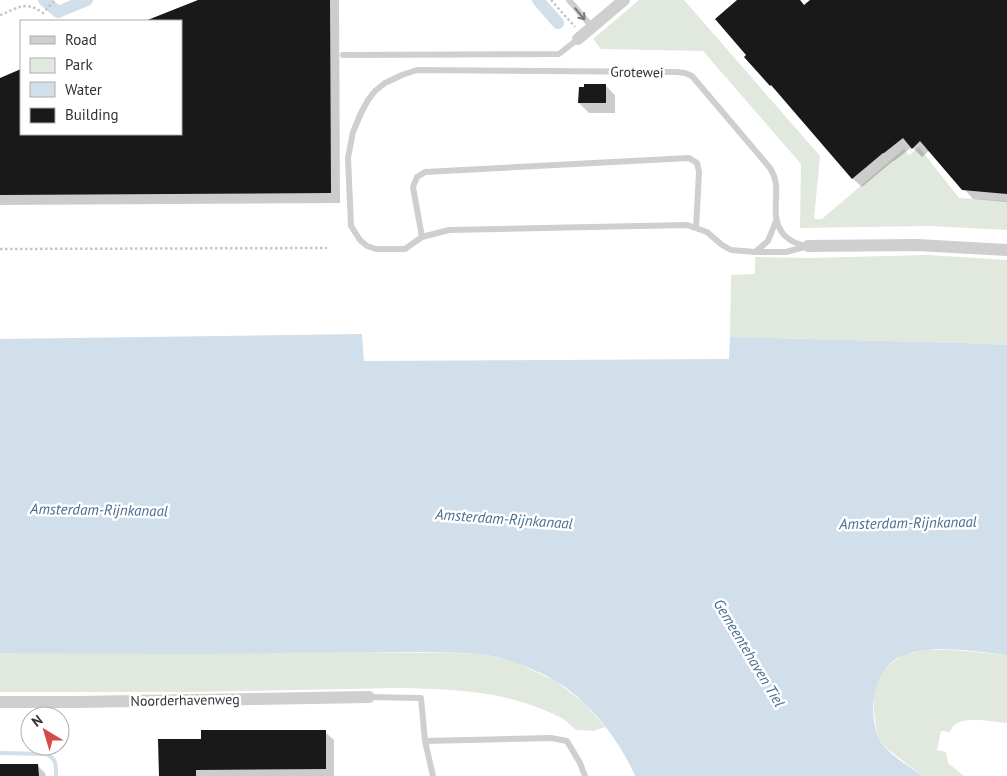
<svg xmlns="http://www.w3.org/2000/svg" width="1007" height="776" font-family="'PT Sans',sans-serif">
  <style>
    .green { fill: #e1e8dd }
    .water { fill: #d1dfea }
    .shadow { fill: #0003 }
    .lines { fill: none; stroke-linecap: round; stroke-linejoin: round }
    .stream { stroke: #d1dfea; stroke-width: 4 }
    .canal { stroke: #d1dfea; stroke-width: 12 }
    .building { fill: #191919 }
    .path { stroke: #c6c6c6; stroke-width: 2.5; stroke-dasharray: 2.5 2.5; stroke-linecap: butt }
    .lane { stroke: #cfcfcf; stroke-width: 6 }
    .street { stroke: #cfcfcf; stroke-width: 12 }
    .oneway { stroke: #797979 }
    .labels { text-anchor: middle; stroke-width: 5; stroke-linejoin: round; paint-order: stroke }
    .street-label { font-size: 14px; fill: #323232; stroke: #fff }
    .water-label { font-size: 15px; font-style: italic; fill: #486d8d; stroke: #fff }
  </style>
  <rect width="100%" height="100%" fill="#fff"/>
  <path class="green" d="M 639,0 L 684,0 L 820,156 L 814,219 L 822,219 L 904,149 L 909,155 L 919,147 L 959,198 L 1007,201 L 1007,230 L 930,226 L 800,228 L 801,164 L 703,51 L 601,49 L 593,39 Z
    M 929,255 L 1007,260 L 1007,345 L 967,343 L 730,337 L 731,275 L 755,274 L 755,257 L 808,258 Z
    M 925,650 L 953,650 L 1007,655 L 1007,723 C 995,722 967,717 958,723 C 953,725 952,728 950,732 L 941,731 L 937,750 L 946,752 L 948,763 L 964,776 L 922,776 L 884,746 L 879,739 L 876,728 L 874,711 L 874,698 L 876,686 L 884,670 L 890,664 L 902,655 Z
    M 318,652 L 449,653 L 479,654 L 500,658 L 515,662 L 557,682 L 585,704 L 605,727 L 594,731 L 576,730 C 572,727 569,723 565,720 C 559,716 551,713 544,710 C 498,690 446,689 397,688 L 190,692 L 0,692 L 0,653 L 274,653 Z"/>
  <path class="water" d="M 362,334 L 364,361 L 729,359 L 730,337 L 967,343 L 1007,345 L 1007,655 C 975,652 935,644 904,655 C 872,665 865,720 883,745 C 892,756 910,767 922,776 L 635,776 C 621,742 589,701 557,682 C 544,674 530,668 516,663 C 487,651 453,653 422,652 C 373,652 324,653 275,653 C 184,655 92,653 0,653 L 0,339 Z"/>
  <path class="shadow" d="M 201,0 L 339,0 L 340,203 L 0,205 L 0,79 L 21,71 L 21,134 L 181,134 L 181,21 L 147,21 Z
    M 739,0 L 800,0 L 805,6 L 812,0 L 1007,0 L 1007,202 L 973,199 L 930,150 L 922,157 L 912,147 L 894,161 L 893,161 L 862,187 L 853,179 L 780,94 L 779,94 L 771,85 L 747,56 Z
    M 605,85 L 615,95 L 615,113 L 589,113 L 579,103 Z
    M 325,732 L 334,740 L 334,776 L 160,776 L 203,740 Z
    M 0,766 L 38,766 L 45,773 L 46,776 L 0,776 Z"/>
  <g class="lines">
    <path class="stream" d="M 0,753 L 46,754 C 57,759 56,765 56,776"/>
    <path class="canal" d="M 44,0 L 58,12 L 87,0
      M 538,0 L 558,23"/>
  </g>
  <path class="building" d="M 198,0 L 330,0 L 331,193 L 0,195 L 0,78 L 21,69 L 21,134 L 181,134 L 181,21 L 145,21 Z
    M 737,0 L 800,0 L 804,5 L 810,0 L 1007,0 L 1007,194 L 962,190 L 920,141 L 912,149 L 903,138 L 884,153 L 883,153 L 852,179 L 771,85 L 770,86 L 744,57 L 746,55 L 715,19 Z
    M 584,84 L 606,84 L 606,103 L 578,103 L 579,87 L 584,87 Z
    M 201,730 L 326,730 L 326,769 L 196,770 L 196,776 L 159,776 L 158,739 L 201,739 Z
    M 0,764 L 38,764 L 39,776 L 0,776 Z"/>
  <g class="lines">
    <path class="path" d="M 551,0 L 575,27
      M 0,15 C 19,8 25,0 43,13 L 55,0
      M 0,249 L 327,248"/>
    <path class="lane" d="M 569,0 L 592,27
      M 343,55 L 559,54 L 578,39
      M 417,70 L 677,72 L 685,73 L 692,76 L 770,168 C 785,191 766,213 784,235 C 791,242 798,245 808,246 L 786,252 L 755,252 L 731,250 L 722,245 L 707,232 L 687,225 L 449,230 L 422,237 L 405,249 L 376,249 L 367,246 L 360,240 L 351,226 L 348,158 L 353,132 L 361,113 L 368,100 L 375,91 L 385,83 L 402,75 Z
      M 422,237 L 413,187 L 417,177 L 425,172 L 689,158 L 697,163 L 699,172 L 696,228
      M 756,251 L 768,241 L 776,221
      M 369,697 L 421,698 L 425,741 L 551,738 L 567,741 L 580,763 L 585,776
      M 425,741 L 433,776"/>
    <path class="street" d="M 578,39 L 624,0
      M 808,246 L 917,245 L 1007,250
      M 0,702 L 75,702 L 369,697"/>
  </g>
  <defs><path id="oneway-shaft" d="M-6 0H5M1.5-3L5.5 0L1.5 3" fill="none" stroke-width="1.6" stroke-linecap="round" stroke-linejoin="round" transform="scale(1.25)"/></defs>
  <use class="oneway" href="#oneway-shaft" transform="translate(580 14) rotate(50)"/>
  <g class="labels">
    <g class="street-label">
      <text transform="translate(637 72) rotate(1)" y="5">Grotewei</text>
      <text transform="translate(185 700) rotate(-1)" y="5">Noorderhavenweg</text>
    </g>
    <g class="water-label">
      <text transform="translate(99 510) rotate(1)" y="5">Amsterdam-Rijnkanaal</text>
      <text transform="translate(504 519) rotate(4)" y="5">Amsterdam-Rijnkanaal</text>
      <text transform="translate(908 523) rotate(-1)" y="5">Amsterdam-Rijnkanaal</text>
      <text transform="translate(749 653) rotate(59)" y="5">Gemeentehaven Tiel</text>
    </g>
  </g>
  <rect x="20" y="20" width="162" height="115" fill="#ffffff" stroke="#adadad"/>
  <rect x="30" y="36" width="25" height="8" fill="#cfcfcf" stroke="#adadad"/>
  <text x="65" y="45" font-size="15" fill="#323232">Road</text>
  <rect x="30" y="58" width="25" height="15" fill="#e1e8dd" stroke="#adadad"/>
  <text x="65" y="70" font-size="15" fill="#323232">Park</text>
  <rect x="30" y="82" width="25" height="15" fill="#d1dfea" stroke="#adadad"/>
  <text x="65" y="95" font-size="15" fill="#323232">Water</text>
  <rect x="30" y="108" width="25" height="15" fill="#191919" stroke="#adadad"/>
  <text x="65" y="120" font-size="15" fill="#323232">Building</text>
  <g transform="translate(45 731) rotate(322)"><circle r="24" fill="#ffffff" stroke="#adadad"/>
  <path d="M0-4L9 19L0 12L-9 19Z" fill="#d34c4b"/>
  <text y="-8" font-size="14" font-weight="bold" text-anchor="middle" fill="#323232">N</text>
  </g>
</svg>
